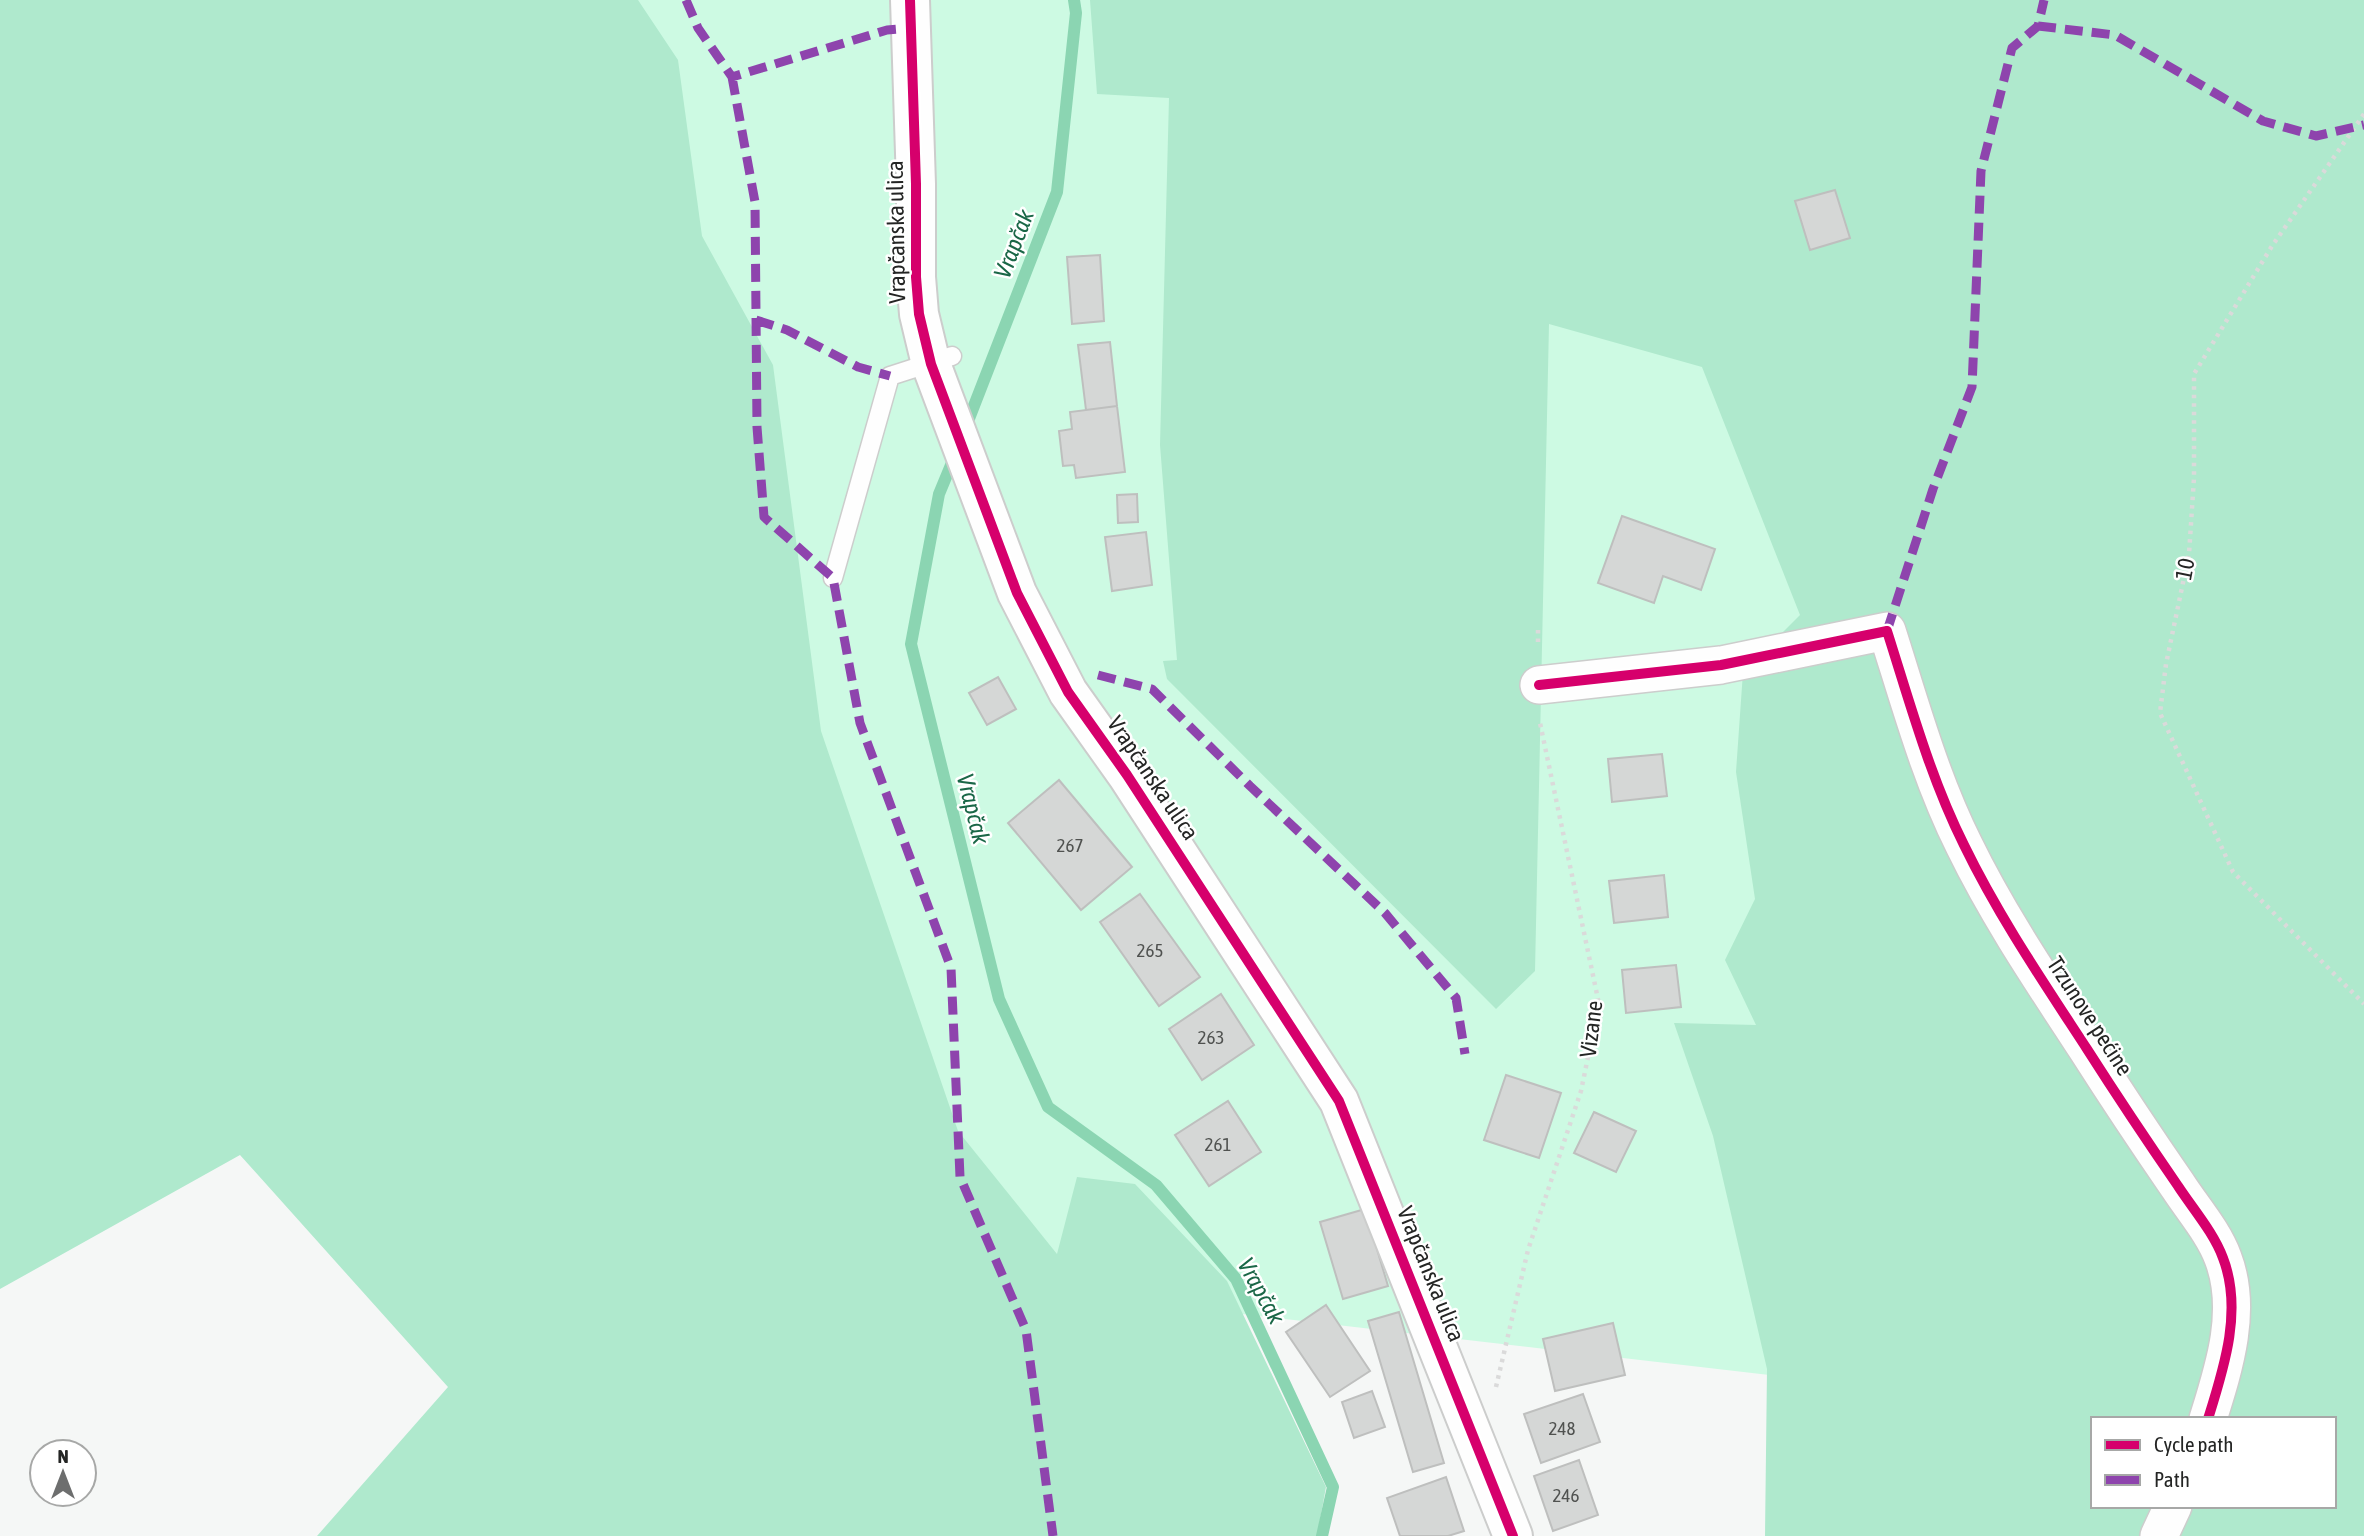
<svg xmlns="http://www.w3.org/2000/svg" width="2364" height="1536" font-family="'Asap Condensed',sans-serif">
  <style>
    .green { fill: #cdfae3 }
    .forest { fill: #afe9cd; fill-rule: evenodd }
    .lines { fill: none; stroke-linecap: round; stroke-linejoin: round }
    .stream { stroke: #8bd5b2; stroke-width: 12 }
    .building { fill: #d5d7d6; stroke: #bebfbe; stroke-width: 2 }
    .lane-casing { stroke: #cccdcc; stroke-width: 21 }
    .street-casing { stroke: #cccdcc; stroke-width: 40 }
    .secondary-casing { stroke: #cccdcc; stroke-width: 42 }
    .path { stroke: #dadada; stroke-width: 4.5; stroke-dasharray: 3.5 5; stroke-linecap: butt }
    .lane { stroke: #fefefe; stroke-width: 18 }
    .street { stroke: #fefefe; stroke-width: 37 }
    .secondary { stroke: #fefefe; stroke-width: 38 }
    .quiet { stroke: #8e44ad; stroke-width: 9; stroke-dasharray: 18 9; stroke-linecap: butt }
    .cycleway-casing { stroke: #fff; stroke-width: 15 }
    .cycleway { stroke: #d6006c; stroke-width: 10 }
    .labels { text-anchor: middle; stroke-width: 5; stroke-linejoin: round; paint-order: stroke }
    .number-label { font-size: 19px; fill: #505250 }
    .street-label { font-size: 23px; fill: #242524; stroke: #fff }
    .water-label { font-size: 24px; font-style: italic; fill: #1a6747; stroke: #fff }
  </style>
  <rect width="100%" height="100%" fill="#f5f7f6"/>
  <path class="green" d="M 0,0 L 2364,0 L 2152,1419 L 677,1249 Z"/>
  <path class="forest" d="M 0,0 L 638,0 L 678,60 L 702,236 L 773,365 L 821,731 L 958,1131 L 1057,1254 L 1077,1177 L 1135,1184 L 1227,1281 L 1326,1487 L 1317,1536 L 317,1536 L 448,1387 L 240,1155 L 0,1289 Z
    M 1090,0 L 2364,0 L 2364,1536 L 1765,1536 L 1767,1369 L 1713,1136 L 1674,1023 L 1756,1025 L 1725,960 L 1755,899 L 1736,772 L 1743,672 L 1800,615 L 1702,367 L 1549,324 L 1535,971 L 1496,1009 L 1167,679 L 1163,661 L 1177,660 L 1160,445 L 1169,98 L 1097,94 ZM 2093,1419 L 2334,1419 L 2334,1506 L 2093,1506 Z"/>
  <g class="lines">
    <path class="stream" d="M 965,429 L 1057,192 L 1076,13 L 1074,0
      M 956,453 L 939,494 L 911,644 L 999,999 L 1048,1107 L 1156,1185 L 1236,1279 L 1333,1487 L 1322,1536"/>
  </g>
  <path class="building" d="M 1835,190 L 1850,238 L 1810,250 L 1795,201 Z
    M 1100,255 L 1104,321 L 1072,324 L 1067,257 Z
    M 1110,342 L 1117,406 L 1086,410 L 1078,345 Z
    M 1117,406 L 1125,472 L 1076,478 L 1074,465 L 1063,466 L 1059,431 L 1072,429 L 1070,412 Z
    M 1137,494 L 1138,522 L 1118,523 L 1117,495 Z
    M 1622,516 L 1715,549 L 1701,590 L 1663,576 L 1654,603 L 1598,583 Z
    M 1146,532 L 1152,585 L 1112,591 L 1105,537 Z
    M 998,677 L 1016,709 L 987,725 L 969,693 Z
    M 1662,754 L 1667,796 L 1612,802 L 1608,759 Z
    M 1059,780 L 1132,867 L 1081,910 L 1008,823 Z
    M 1664,875 L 1668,917 L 1614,923 L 1609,881 Z
    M 1140,894 L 1200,977 L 1159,1006 L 1100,922 Z
    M 1676,965 L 1681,1007 L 1626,1013 L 1622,970 Z
    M 1221,994 L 1254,1045 L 1202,1080 L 1169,1029 Z
    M 1506,1075 L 1561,1093 L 1539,1158 L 1484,1140 Z
    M 1228,1101 L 1261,1152 L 1209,1186 L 1175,1135 Z
    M 1594,1112 L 1636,1131 L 1616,1172 L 1574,1153 Z
    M 1365,1209 L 1388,1286 L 1343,1299 L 1320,1222 Z
    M 1326,1305 L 1370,1371 L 1330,1397 L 1286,1332 Z
    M 1399,1312 L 1444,1463 L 1413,1472 L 1368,1321 Z
    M 1613,1323 L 1625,1375 L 1555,1391 L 1543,1339 Z
    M 1372,1391 L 1385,1427 L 1354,1438 L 1342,1402 Z
    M 1583,1394 L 1600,1442 L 1541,1463 L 1524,1414 Z
    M 1579,1460 L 1598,1515 L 1553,1531 L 1534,1476 Z
    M 1446,1477 L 1464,1531 L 1448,1536 L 1400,1536 L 1387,1498 Z"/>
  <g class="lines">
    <defs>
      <path id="lane" d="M 833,578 L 890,376 L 952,356"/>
      <path id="street" d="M 1539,685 L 1721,665 L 1887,631 C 1910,703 1930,777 1964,845 C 1999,917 2044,983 2087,1049 C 2117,1096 2147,1141 2178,1186 C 2193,1209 2214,1233 2223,1258 C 2243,1310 2224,1368 2208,1419
        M 2159,1536 L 2173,1506"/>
      <path id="secondary" d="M 910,0 L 916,184 L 916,277 L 919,314 L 931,364 L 1017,593 L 1068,692 L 1127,775 L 1339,1101 L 1513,1536"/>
    </defs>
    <use href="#lane" class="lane-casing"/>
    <use href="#street" class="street-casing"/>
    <use href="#secondary" class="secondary-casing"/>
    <path class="path" d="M 2364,114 L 2272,246 L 2194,374 L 2194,478 L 2189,554 L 2166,664 L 2160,713 L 2233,872 L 2364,1004
      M 1538,630 L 1538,647
      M 1496,1387 L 1528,1250 L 1581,1091 L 1599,1004 L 1540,723"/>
    <use href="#lane" class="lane"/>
    <use href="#street" class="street"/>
    <use href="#secondary" class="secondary"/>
    <path class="quiet" d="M 686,0 L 698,28 L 732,77 L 887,30 L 912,28
      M 2038,26 L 2115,35 L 2263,121 L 2316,136 L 2364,125
      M 732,77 L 755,202 L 757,427 L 764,517 L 833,578 L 860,723 L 951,968 L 960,1177 L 1026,1330 L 1053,1536
      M 756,320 L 787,330 L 858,367 L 890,376
      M 1887,631 L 1933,489 L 1972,387 L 1981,171 L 2012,48 L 2038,26 L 2044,0
      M 1098,675 L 1152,689 L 1250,786 L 1385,913 L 1456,998 L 1465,1054"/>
    <defs>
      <path id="cycleway" d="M 910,0 L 916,184 L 916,277 L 919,314 L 931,364 L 1017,593 L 1068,692 L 1127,775 L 1339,1101 L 1513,1536
        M 1539,685 L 1721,665 L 1887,631 C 1910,703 1930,777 1964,845 C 1999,917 2044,983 2087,1049 C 2117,1096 2147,1141 2178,1186 C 2193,1209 2214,1233 2223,1258 C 2243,1310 2224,1368 2208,1419"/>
    </defs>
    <use href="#cycleway" class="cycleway-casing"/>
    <use href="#cycleway" class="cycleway"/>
  </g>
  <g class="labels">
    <g class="number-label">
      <text x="1070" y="852">267</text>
      <text x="1150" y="957">265</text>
      <text x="1211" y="1044">263</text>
      <text x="1218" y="1151">261</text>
      <text x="1562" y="1435">248</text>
      <text x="1566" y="1502">246</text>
    </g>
    <g class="street-label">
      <text transform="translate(896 232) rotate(-91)" y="8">Vrapčanska ulica</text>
      <text transform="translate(2185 569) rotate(-79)" y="8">10</text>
      <text transform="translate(1153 778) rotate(56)" y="8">Vrapčanska ulica</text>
      <text transform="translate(2090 1016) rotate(57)" y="8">Trzunove pećine</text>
      <text transform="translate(1591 1029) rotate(-83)" y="8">Vizane</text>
      <text transform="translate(1431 1274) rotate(68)" y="8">Vrapčanska ulica</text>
    </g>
    <g class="water-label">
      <text transform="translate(1014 244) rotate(-69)" y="8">Vrapčak</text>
      <text transform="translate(973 809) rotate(76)" y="8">Vrapčak</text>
      <text transform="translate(1261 1291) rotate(61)" y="8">Vrapčak</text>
    </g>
  </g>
  <rect x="2091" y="1417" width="245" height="91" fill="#ffffff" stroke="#a7a8a7" stroke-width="2"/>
  <rect x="2105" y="1440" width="35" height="10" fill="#d6006c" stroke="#a7a8a7" stroke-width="2"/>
  <text x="2154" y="1452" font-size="21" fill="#242524">Cycle path</text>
  <rect x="2105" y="1475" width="35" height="10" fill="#8e44ad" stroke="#a7a8a7" stroke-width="2"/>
  <text x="2154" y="1487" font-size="21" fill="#242524">Path</text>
  <g transform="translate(63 1473)"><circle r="33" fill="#ffffff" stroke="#a7a8a7" stroke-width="2"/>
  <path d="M0-5L12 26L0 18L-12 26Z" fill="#6d6e6e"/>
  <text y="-10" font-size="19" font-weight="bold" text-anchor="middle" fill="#242524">N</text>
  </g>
</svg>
